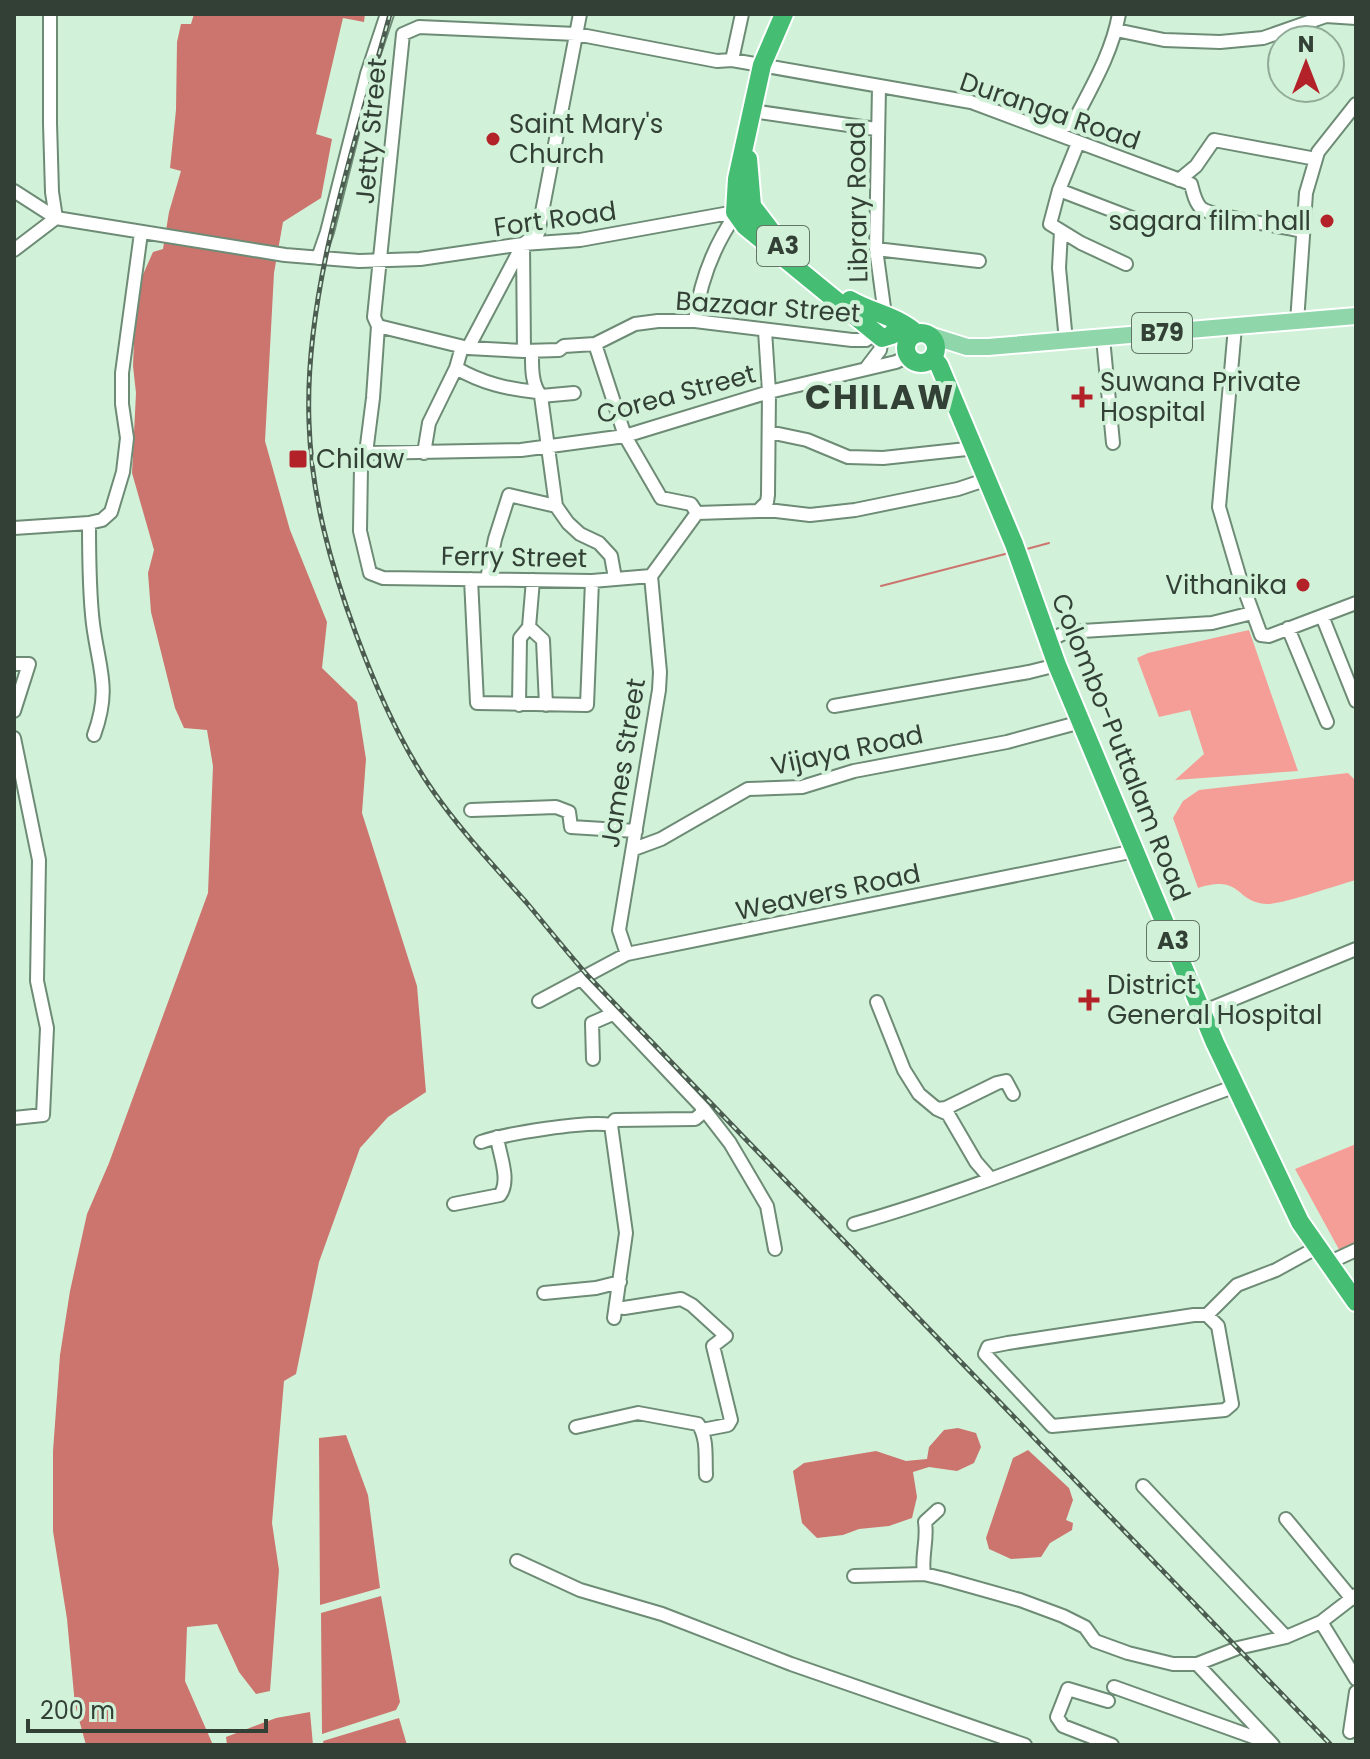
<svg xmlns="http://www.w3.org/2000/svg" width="1370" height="1759" font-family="Poppins,sans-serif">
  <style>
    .green { fill: #f59e97 }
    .water { fill: #cc756e }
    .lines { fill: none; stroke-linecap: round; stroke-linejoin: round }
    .stream { stroke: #cc756e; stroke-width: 2 }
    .minor-casing { stroke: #6d8b75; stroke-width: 16 }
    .major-casing { stroke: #fff; stroke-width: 20 }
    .highway-casing { stroke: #fff; stroke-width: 22 }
    .minor { stroke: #fff; stroke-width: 12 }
    .major { stroke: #8fd7aa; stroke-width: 16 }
    .highway { stroke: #45bd72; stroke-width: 18 }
    .rail-casing { stroke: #4c5c50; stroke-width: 5 }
    .rail { stroke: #d1f2d9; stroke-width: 2; stroke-dasharray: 6; stroke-linecap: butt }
    .poi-dot { fill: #b32228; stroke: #d1f2d9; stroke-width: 3 }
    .labels { text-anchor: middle; stroke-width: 8; stroke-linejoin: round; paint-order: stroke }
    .shield { fill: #d1f2d9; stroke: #627567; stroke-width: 2 }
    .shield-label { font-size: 24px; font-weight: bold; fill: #334036 }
    .street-label { font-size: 26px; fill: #334036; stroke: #d1f2d9 }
    .poi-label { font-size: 26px; fill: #334036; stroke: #d1f2d9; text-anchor: start }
    .district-label { font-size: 34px; font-weight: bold; letter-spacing: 2px; fill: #334036; stroke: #d1f2d9 }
  </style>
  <rect width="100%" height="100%" fill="#d1f2d9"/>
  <path class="green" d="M 1249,630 L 1298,771 L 1175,780 L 1204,754 L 1190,710 L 1159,717 L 1137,658 L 1148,653 Z
    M 1348,773 L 1356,781 L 1356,880 C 1337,885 1281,905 1266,904 C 1234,902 1243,874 1198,888 L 1173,818 L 1183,801 L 1199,790 Z
    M 1356,1144 L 1356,1247 L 1342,1255 L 1295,1169 Z"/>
  <path class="water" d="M 194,14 L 365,14 L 364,22 L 343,18 L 316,134 L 332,139 L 321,198 L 283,222 L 274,273 L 265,441 L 290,530 L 327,622 L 322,668 L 357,702 L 366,759 L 362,813 L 417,986 L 426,1092 L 388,1117 L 360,1148 L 319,1262 L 296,1374 L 284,1381 L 272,1523 L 279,1570 L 270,1691 L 256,1694 L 239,1672 L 217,1624 L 187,1627 L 185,1681 L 213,1745 L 86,1745 L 75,1705 L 67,1619 L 53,1531 L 53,1451 L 60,1355 L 70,1291 L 87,1214 L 109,1163 L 208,893 L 213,766 L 207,730 L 184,728 L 175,708 L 151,612 L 148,573 L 154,550 L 132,473 L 136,393 L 133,366 L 135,317 L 141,279 L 153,252 L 163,249 L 169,212 L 181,171 L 170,168 L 176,110 L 177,42 L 181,24 L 191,24 Z
    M 958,1428 L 976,1433 L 981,1447 L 974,1463 L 957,1471 L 929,1467 L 913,1472 L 917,1497 L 912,1518 L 889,1526 L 859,1529 L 843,1535 L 817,1538 L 802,1523 L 793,1471 L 804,1463 L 876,1451 L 906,1461 L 927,1459 L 929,1447 L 944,1430 Z
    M 346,1435 L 368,1495 L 380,1588 L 320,1605 L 319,1438 Z
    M 1028,1450 L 1069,1488 L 1073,1500 L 1066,1520 L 1073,1523 L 1072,1530 L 1050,1543 L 1041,1557 L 1011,1559 L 989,1549 L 986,1538 L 1013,1458 Z
    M 381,1596 L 400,1702 L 396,1710 L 322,1734 L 321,1613 Z
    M 310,1712 L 313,1745 L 227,1745 L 226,1737 L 276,1718 Z
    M 399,1718 L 407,1745 L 324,1745 L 323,1741 Z"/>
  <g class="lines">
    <path class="stream" d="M 1023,550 L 1049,543
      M 881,586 L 1009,553"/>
    <defs>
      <path id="minor" d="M 50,14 L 50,123 L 52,192 L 56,218
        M 1116,30 L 1164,40 L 1220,42 L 1263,38 L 1326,16 L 1356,18
        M 732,60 L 742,14
        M 879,87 L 876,249 L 885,315
        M 752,111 L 876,129
        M 1043,127 L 1068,125 L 1074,121 C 1092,86 1112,53 1119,14
        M 1078,143 L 1059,190 L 1050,224 L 1081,243 L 1126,264
        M 1179,180 L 1196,166 L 1214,140 L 1316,159
        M 1059,190 L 1153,226
        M 14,191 L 56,218 L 285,255 L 359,261 L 420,259 L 523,244 L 580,240 L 735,212
        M 1061,231 L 1059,268 L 1066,341
        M 523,244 L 524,351
        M 876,249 L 979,261
        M 14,250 L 56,218
        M 318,258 L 327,232 L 367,74 L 387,14
        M 695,321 C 700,281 713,247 736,214
        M 1297,322 L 1306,193 L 1318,152 L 1356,104
        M 378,326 L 468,348 L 524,351 L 559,350 L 564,346 L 595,344 L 635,324 L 658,321 L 695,321 L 852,340 L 866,340 L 874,334
        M 1235,327 L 1219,507 L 1239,575 L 1261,635 L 1269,636 L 1356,603
        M 765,331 L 769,392 L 768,495 L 767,502 L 758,511 L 697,513 L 651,576 L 592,581 L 383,578 L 370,573 L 360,531 L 361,466 L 366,453 L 373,398 L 378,326 L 374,317 L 403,34 L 419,27 L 576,34 L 717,61 L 732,60 L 971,102 L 1191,184 C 1193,192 1195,202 1201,208 C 1211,217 1283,226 1302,231
        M 1103,338 L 1113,443
        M 595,344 L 625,436 L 661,498 L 691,504 L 697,513
        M 468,348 L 523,244 L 538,233 L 580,14
        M 532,351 C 532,366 531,384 541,396 L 556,506 L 568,523 L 580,534 L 599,543 L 611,556 L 615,578
        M 867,367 L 880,350 L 882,338
        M 456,368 C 482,383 507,389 537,392
        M 541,396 L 574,393
        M 769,432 L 807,440 L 848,457 L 883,458 L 976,448
        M 366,453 L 521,450 L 625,436 L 769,392 L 896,362 L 908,356
        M 424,453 L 429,423 L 456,368 L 462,347
        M 758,511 L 776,511 L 810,515 L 855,510 L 958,489 L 988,479
        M 89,523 C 89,557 89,591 93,624 C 99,670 111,688 94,735
        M 14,528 L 89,523 L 102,520 L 111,512 L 123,472 L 127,438 L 122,404 L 122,373 L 141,233
        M 471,579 L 477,703 L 587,705 L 592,581
        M 487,579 L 495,539 L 509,495 L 556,506
        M 1322,616 L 1356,701
        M 529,627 L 543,640 L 546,705
        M 1288,628 L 1327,722
        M 1048,641 L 1066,632 L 1212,623 L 1252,613
        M 14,664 L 29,664 L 14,711
        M 519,705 L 520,638 L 529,627 L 533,580
        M 834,706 L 1029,672 L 1057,665
        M 14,738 L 39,860 L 37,981 L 47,1028 L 43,1115 L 14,1118
        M 471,810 L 556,807 L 569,812 L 571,827 L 636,831
        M 634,849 L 661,839 L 748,789 L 802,787 L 854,771 L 1007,742 L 1081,722
        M 627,954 L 619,930 L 659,690 L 660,672 L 651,576
        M 582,980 L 703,1108 L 701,1114 L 695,1119 L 615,1120 L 611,1125 L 626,1233 L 614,1318
        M 539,1001 L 627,954 L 1135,851
        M 877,1002 L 904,1070 L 919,1094 L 937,1109 L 948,1114 L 976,1162 L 990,1178
        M 1202,1012 L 1356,949
        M 593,1059 L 592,1023 L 615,1013
        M 703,1108 L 730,1143 L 767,1206 L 775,1249
        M 937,1109 L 946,1108 L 997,1083 L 1006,1081 L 1013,1094
        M 481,1142 C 505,1134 588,1120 611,1125
        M 454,1204 L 500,1195 C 511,1180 499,1154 497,1137
        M 854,1224 C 985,1187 1108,1132 1236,1086
        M 1328,1263 L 1356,1250
        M 544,1293 L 596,1288 L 620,1282
        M 616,1306 L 624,1308 L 681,1299 L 692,1305 L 726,1336 L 713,1346 L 731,1420 L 728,1425 L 702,1430
        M 1194,1315 L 1207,1315 L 1218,1326 L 1232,1404 L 1225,1410 L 1052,1426 L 985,1354 L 988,1347 L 1008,1343 Z
        M 1207,1315 L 1237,1285 L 1276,1270 L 1316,1248
        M 576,1427 L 638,1413 L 698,1424 C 708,1438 705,1458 706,1475
        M 1143,1486 L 1286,1637
        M 1286,1519 L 1352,1599
        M 517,1561 L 580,1590 L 662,1614 L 791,1664 L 1025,1745
        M 924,1574 C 921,1556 928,1540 925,1522 L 938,1510
        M 854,1576 L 924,1574 L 945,1579 L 1020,1600 L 1063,1616 L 1085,1627 L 1095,1641 L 1128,1653 L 1173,1664 L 1197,1664
        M 1321,1622 L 1356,1679
        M 1114,1687 L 1270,1743
        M 1108,1701 L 1068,1689 L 1057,1717 L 1063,1726 L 1112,1745
        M 1350,1732 L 1356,1692
        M 1273,1745 L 1197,1664 L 1238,1648 L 1286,1637 L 1321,1622 L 1356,1595"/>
      <path id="major" d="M 929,335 L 967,347 L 988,347 L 1356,316"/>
      <path id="highway" d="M 784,14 L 762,65 L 737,179 L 735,212 L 745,226 L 882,338 L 892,335 L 896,328 L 895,321
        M 748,159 L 752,206 L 778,240
        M 850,300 C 872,313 898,316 917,334
        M906 348a15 15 0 1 1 30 0a15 15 0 1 1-30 0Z
        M 933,358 L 939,365 L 1014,544 L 1057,665 L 1215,1043 L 1300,1222 L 1356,1302"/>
    </defs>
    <use href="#minor" class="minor-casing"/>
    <use href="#major" class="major-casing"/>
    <use href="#highway" class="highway-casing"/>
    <use href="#minor" class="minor"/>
    <use href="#major" class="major"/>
    <use href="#highway" class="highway"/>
    <defs>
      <path id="rail" d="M 390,14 C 356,142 304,289 309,422 C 311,495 331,566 356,634 C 376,688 400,744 433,791 C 461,831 494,866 526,902 C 547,927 567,952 588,976 L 1331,1745"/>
    </defs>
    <use href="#rail" class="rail-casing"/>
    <use href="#rail" class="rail"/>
  </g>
  <g class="poi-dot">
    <circle cx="493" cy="139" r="8"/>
    <circle cx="1327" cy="221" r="8"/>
    <path d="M1078 385h8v8h8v8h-8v8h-8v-8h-8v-8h8z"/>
    <rect x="288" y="449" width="20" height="20" rx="4"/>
    <circle cx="1303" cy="585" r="8"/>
    <path d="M1085 988h8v8h8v8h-8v8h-8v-8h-8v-8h8z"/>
  </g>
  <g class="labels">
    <g class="shield">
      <rect x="757" y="226" width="52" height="40" rx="6"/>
      <rect x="1132" y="313" width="60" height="40" rx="6"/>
      <rect x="1147" y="921" width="52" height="40" rx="6"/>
    </g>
    <g class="shield-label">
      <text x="783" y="254">A3</text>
      <text x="1162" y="341">B79</text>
      <text x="1173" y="949">A3</text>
    </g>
    <g class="street-label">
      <text transform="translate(1050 111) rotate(19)" y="9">Duranga Road</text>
      <text transform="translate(371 131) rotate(-85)" y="9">Jetty Street</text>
      <text transform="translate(857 202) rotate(-91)" y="9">Library Road</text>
      <text transform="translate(555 219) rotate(-8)" y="9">Fort Road</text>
      <text transform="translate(768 307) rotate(4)" y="9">Bazzaar Street</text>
      <text transform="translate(676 394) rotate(-15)" y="9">Corea Street</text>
      <text transform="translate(514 557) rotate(1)" y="9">Ferry Street</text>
      <text transform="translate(1121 747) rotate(68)" y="9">Colombo-Puttalam Road</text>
      <text transform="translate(847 750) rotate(-12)" y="9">Vijaya Road</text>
      <text transform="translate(623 763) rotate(-81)" y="9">James Street</text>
      <text transform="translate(828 892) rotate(-12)" y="9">Weavers Road</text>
    </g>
    <g class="poi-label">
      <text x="509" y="133">Saint Mary's<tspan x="509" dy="30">Church</tspan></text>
      <text x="1311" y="230" text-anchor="end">sagara film hall</text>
      <text x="1100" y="391">Suwana Private<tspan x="1100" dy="30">Hospital</tspan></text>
      <text x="316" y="468">Chilaw</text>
      <text x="1287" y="594" text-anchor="end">Vithanika</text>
      <text x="1107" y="994">District<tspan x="1107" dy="30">General Hospital</tspan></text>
    </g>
    <g class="district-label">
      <text x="880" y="409">CHILAW</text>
    </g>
  </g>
  <rect width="1370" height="1759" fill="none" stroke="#334036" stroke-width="32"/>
  <g transform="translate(1306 64)"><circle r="38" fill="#d1f2d9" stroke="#92ab98" stroke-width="2"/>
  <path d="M0-6L14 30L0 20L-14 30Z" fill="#b32228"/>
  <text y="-12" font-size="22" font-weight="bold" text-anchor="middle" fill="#334036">N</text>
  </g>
  <path d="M28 1719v12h238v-12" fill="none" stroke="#334036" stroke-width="4"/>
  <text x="40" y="1719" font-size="24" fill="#334036" stroke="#d1f2d9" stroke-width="6" paint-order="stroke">200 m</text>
</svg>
